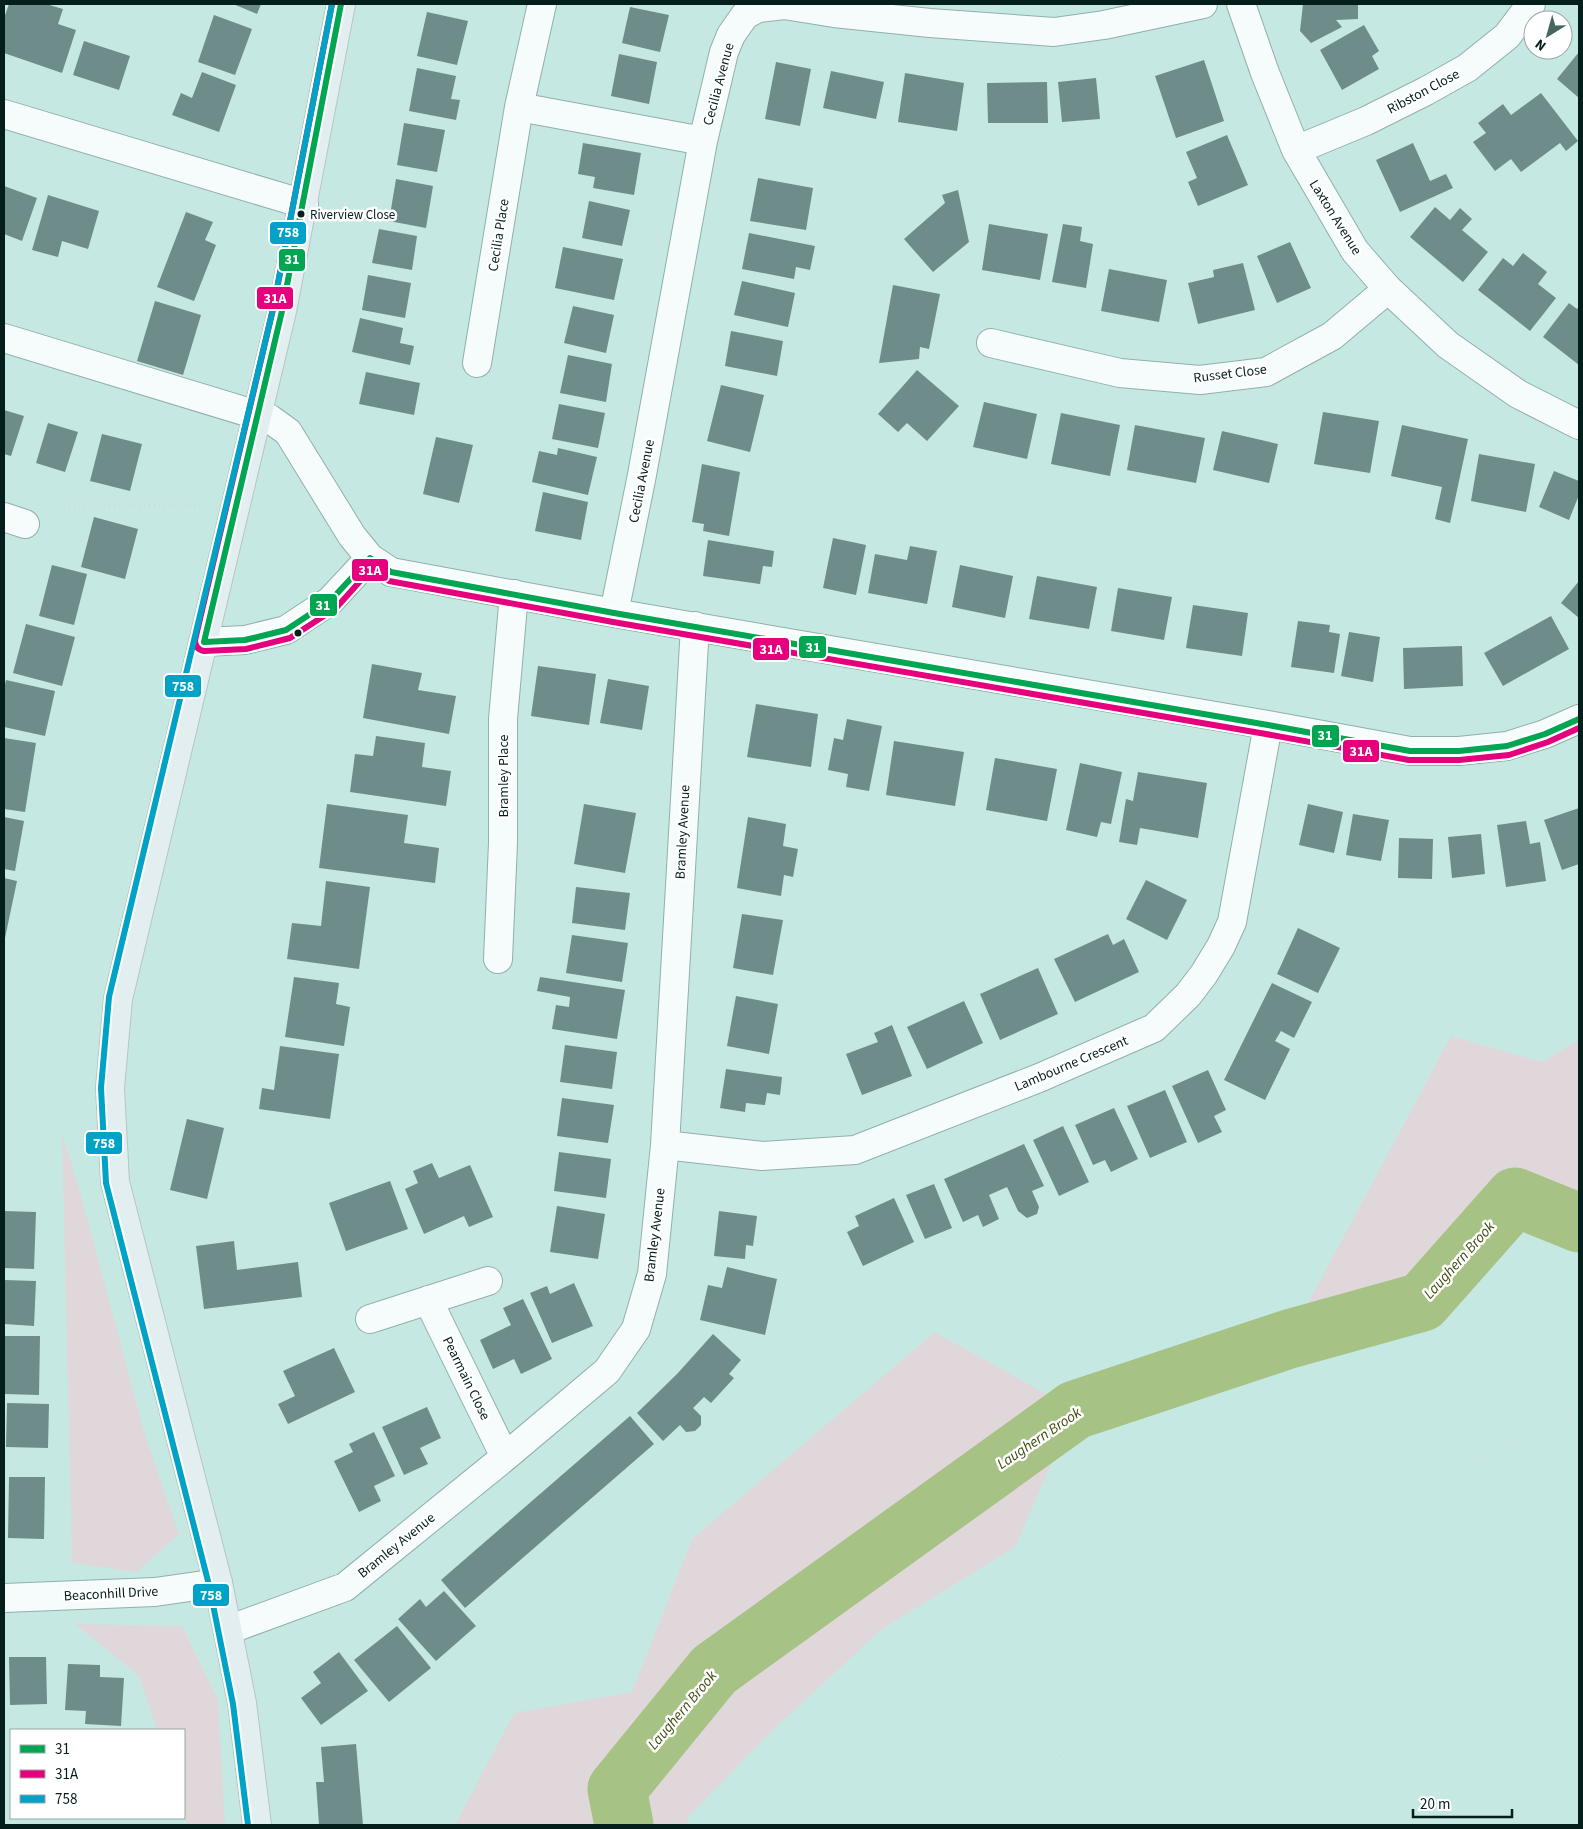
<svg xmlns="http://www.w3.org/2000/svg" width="1583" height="1829" font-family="'Source Sans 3',sans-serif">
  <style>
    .green { fill: #e0d7da }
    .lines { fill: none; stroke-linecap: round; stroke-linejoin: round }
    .river { stroke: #a7c285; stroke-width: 59 }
    .building { fill: #6d8c8a }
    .minor-casing { stroke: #92afaa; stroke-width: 30 }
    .major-casing { stroke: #b4c6c3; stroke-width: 30 }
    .path { stroke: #d1dcda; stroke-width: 3; stroke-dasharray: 1 4; stroke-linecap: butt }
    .minor { stroke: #f6fcfb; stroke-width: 28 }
    .major { stroke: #e3eef1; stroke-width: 28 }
    .bus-1-casing { stroke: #fff; stroke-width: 10 }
    .bus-2-casing { stroke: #fff; stroke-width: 10 }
    .bus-3-casing { stroke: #fff; stroke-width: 10 }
    .bus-1 { stroke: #00a651; stroke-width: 6 }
    .bus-2 { stroke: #e5007d; stroke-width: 6 }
    .bus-3 { stroke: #00a2c5; stroke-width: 6 }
    .bus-dot { fill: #041f1b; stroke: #fff; stroke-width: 2 }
    .labels { text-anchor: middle; stroke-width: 5; stroke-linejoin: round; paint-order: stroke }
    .bus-label { font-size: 13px; fill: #041f1b; stroke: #fff; text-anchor: start }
    .street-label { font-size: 14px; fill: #041f1b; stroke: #fff }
    .water-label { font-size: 15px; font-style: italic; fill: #3d4c0c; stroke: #fff }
    .line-badge { stroke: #fff; stroke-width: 2 }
    .badge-label { font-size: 14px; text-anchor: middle; font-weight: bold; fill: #fff }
  </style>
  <rect width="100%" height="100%" fill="#c5e9e2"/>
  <path class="green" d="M 1451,1036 L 1542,1062 L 1579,1040 L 1579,1223 L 1515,1197 L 1422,1302 L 1289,1339 Z
    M 62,1134 L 79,1188 L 145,1435 L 179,1534 L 137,1572 L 72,1563 Z
    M 935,1332 L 1075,1410 L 1015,1547 L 882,1629 L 772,1731 L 690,1815 L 685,1825 L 455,1825 L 514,1713 L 632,1692 L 692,1539 Z
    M 75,1624 L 182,1626 L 218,1700 L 225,1825 L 187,1825 L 184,1814 L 184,1730 L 157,1730 L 139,1676 Z"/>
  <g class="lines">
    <path class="river" d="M 624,1825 L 617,1789 L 714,1670 L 1075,1410 L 1289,1339 L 1422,1302 L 1515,1197 L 1579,1223"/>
  </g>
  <path class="building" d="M 9,4 L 46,4 L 63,9 L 58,24 L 76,30 L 62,73 L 4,53 L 4,18 Z
    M 233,4 L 261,4 L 257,14 Z
    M 1303,4 L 1358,4 L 1358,19 L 1336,20 L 1342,27 L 1311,43 L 1300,31 Z
    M 630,7 L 669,15 L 660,52 L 622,43 Z
    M 427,12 L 468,21 L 457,65 L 417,56 Z
    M 214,15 L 252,29 L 235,75 L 198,62 Z
    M 1364,25 L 1379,51 L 1372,56 L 1379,69 L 1342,90 L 1320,50 Z
    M 84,41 L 130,56 L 119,90 L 73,75 Z
    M 1579,52 L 1579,98 L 1557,79 Z
    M 619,54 L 657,62 L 649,104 L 611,96 Z
    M 1204,60 L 1224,121 L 1176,138 L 1155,76 Z
    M 776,62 L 811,69 L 800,126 L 765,119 Z
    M 417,68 L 456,76 L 451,99 L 460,100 L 456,120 L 409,111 Z
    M 831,71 L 884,82 L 876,119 L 823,108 Z
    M 202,72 L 236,85 L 219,132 L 172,115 L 181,93 L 192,98 Z
    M 905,73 L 964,83 L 957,131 L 898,122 Z
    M 1096,78 L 1100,119 L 1062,122 L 1058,82 Z
    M 1047,82 L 1048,123 L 988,123 L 987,83 Z
    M 1541,93 L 1578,141 L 1566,151 L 1560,143 L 1521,172 L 1511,159 L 1495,171 L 1473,142 L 1486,133 L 1478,123 L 1503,104 L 1511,115 Z
    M 404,123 L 445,130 L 437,172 L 397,165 Z
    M 1227,135 L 1248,185 L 1198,206 L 1188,182 L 1197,178 L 1186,152 Z
    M 583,143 L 641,153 L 634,195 L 593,188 L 595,177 L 578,174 Z
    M 1413,143 L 1430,181 L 1446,174 L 1453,188 L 1400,212 L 1376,160 Z
    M 758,178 L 813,188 L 806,230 L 750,221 Z
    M 396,179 L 433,186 L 426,228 L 389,221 Z
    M 4,186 L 37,198 L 22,241 L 4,234 Z
    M 958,190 L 969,242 L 933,272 L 904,239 L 945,203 L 942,195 Z
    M 48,195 L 99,211 L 88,249 L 62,241 L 58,257 L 32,250 Z
    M 589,201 L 630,210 L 622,246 L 582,238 Z
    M 1435,207 L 1450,220 L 1460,208 L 1472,219 L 1462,230 L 1488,252 L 1463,282 L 1410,237 Z
    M 186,212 L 213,222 L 205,240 L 216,245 L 194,301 L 157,287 Z
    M 989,224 L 1048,234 L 1040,280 L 982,270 Z
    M 1063,224 L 1082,227 L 1080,241 L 1093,244 L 1086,288 L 1052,282 Z
    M 379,229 L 417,236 L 412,270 L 372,263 Z
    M 749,233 L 815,246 L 810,270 L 796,267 L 794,279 L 742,269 Z
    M 1290,242 L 1311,288 L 1277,303 L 1257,256 Z
    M 563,247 L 623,259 L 614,300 L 555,288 Z
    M 1523,253 L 1547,272 L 1538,284 L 1556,298 L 1530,331 L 1478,290 L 1503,258 L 1513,266 Z
    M 1243,263 L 1255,310 L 1198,324 L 1188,283 L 1214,277 L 1213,270 Z
    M 1109,269 L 1167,280 L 1159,322 L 1101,311 Z
    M 368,275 L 411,283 L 405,318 L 362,310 Z
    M 742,281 L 795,293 L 788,327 L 734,315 Z
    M 893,285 L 940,294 L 929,349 L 920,347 L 919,359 L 879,363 Z
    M 155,301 L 201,315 L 183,375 L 137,361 Z
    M 1569,303 L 1577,309 L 1579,306 L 1579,365 L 1543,337 Z
    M 573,306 L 614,315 L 606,353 L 564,343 Z
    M 360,318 L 403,328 L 400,343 L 414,346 L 410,365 L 352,352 Z
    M 731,331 L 783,341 L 777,376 L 725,366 Z
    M 568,355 L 612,364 L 606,402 L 560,393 Z
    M 917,370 L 959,406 L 927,441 L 907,423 L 898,432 L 878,414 Z
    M 366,372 L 420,383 L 414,415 L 359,404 Z
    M 721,385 L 764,395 L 750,452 L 707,441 Z
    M 984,402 L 1037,414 L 1027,459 L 973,447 Z
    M 559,404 L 605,413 L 598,448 L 552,439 Z
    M 4,410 L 24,416 L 11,456 L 4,454 Z
    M 1323,412 L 1379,421 L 1370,473 L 1314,464 Z
    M 1061,413 L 1120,425 L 1110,476 L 1051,464 Z
    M 48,423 L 78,432 L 65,472 L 36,463 Z
    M 1135,425 L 1205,438 L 1196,483 L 1127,470 Z
    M 1402,425 L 1468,439 L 1450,523 L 1435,519 L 1442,487 L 1391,476 Z
    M 1222,431 L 1278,444 L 1269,483 L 1213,470 Z
    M 102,434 L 142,444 L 130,491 L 90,481 Z
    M 436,437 L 473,445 L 459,503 L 423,494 Z
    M 558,448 L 597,457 L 588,495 L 532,482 L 539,451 L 557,455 Z
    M 1479,454 L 1535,464 L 1526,512 L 1471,501 Z
    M 702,464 L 740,472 L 729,536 L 703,531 L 704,524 L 692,522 Z
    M 1554,471 L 1579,481 L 1579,495 L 1569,520 L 1539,507 Z
    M 543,492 L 588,502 L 581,540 L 535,531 Z
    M 94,517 L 138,529 L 125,579 L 81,567 Z
    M 833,538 L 866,545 L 856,595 L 823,588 Z
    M 708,540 L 774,551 L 772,567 L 763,566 L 760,584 L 703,576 Z
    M 910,546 L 937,551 L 927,604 L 868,593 L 875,554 L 907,560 Z
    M 52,565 L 87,574 L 74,625 L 39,616 Z
    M 960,565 L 1013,576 L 1005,618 L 952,607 Z
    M 1037,576 L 1097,587 L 1089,629 L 1029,619 Z
    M 1579,581 L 1579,618 L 1561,603 Z
    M 1118,588 L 1172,597 L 1164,640 L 1111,631 Z
    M 1193,605 L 1248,613 L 1242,656 L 1186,648 Z
    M 1551,616 L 1569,649 L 1503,686 L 1484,653 Z
    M 1298,621 L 1330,625 L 1329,632 L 1340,634 L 1334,673 L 1291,667 Z
    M 26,624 L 75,637 L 62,686 L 13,673 Z
    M 1349,632 L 1380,637 L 1373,682 L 1341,676 Z
    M 1462,646 L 1463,686 L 1404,689 L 1403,648 Z
    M 372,664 L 422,673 L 418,690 L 456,696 L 449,734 L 363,718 Z
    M 538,666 L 596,674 L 589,725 L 531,716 Z
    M 608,679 L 649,686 L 642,730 L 600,723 Z
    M 6,680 L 55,691 L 45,736 L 4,727 L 4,689 Z
    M 756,704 L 818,714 L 811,767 L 747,757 Z
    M 847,719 L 882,726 L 869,791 L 846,787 L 848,774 L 828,770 L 834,738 L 843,740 Z
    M 376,736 L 425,743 L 422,767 L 451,771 L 446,806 L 350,792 L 355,754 L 373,756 Z
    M 4,738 L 36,743 L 25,812 L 4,809 Z
    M 894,741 L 964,752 L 955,806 L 886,795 Z
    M 995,758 L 1057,769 L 1047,821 L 986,810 Z
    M 1080,763 L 1122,772 L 1111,824 L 1101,822 L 1097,837 L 1066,830 Z
    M 1138,772 L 1207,783 L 1198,838 L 1140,828 L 1137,845 L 1119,842 L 1126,799 L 1133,801 Z
    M 327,804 L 408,815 L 404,843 L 439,848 L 435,883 L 319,868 Z
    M 584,804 L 636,813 L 625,873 L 574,864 Z
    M 1308,804 L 1343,812 L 1334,853 L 1299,845 Z
    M 1579,808 L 1579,864 L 1562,870 L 1544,820 Z
    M 1353,814 L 1389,820 L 1381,861 L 1346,855 Z
    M 4,817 L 24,821 L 15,871 L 4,869 Z
    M 748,817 L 786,824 L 783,846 L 798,849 L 793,877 L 784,875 L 781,896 L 737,888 Z
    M 1526,821 L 1530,844 L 1540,842 L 1546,881 L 1506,887 L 1497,825 Z
    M 1481,834 L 1485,874 L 1452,878 L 1448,837 Z
    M 1399,838 L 1433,839 L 1432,879 L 1398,878 Z
    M 4,878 L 17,881 L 5,938 L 4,938 Z
    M 1146,880 L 1187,900 L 1167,940 L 1126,919 Z
    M 326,881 L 370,887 L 359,969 L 287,959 L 292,923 L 321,926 Z
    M 576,887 L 630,893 L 625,930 L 572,923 Z
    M 742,914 L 783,920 L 773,975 L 733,968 Z
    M 1298,928 L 1340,948 L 1318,993 L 1277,974 Z
    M 1108,934 L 1113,945 L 1124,939 L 1139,972 L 1075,1002 L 1054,959 Z
    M 572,935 L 628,943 L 622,982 L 566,973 Z
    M 1038,968 L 1058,1014 L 1000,1040 L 980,994 Z
    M 294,977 L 339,983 L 336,1004 L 350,1007 L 344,1046 L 285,1037 Z
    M 540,977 L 625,990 L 617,1039 L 552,1029 L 556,1005 L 569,1007 L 570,997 L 537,991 Z
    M 1272,983 L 1312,1002 L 1294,1038 L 1281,1031 L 1275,1041 L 1290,1049 L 1265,1100 L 1224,1080 Z
    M 736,996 L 778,1004 L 769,1054 L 727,1046 Z
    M 964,1001 L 983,1043 L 927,1069 L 907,1027 Z
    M 892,1025 L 912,1076 L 862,1095 L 846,1054 L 878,1042 L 874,1033 Z
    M 565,1045 L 617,1052 L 612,1089 L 560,1082 Z
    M 280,1046 L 339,1054 L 330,1119 L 259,1109 L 262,1088 L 274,1090 Z
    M 726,1069 L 782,1077 L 780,1095 L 767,1093 L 765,1105 L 746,1103 L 745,1112 L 720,1108 Z
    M 1208,1070 L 1226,1110 L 1214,1116 L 1222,1132 L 1198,1143 L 1172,1086 Z
    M 1165,1090 L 1187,1142 L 1150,1158 L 1127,1106 Z
    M 562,1098 L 614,1105 L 608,1143 L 557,1136 Z
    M 1114,1108 L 1138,1159 L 1111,1172 L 1105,1160 L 1093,1165 L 1075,1125 Z
    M 187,1119 L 224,1128 L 207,1199 L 170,1190 Z
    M 1063,1126 L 1089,1182 L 1059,1196 L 1033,1140 Z
    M 1024,1144 L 1044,1186 L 1032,1191 L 1039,1207 L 1037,1214 L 1027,1218 L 1018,1211 L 1007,1187 L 989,1195 L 999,1219 L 983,1227 L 978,1215 L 963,1222 L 944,1179 Z
    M 559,1152 L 611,1159 L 606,1198 L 554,1191 Z
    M 432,1163 L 439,1178 L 470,1165 L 493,1217 L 469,1227 L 464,1216 L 424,1234 L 405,1189 L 418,1183 L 413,1171 Z
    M 390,1181 L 408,1229 L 346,1251 L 329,1203 Z
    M 934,1184 L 952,1228 L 925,1239 L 906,1195 Z
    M 894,1198 L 914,1242 L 863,1266 L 847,1232 L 859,1226 L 855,1216 Z
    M 557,1206 L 605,1214 L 598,1259 L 550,1252 Z
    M 4,1211 L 36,1212 L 34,1269 L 4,1268 Z
    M 719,1211 L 757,1216 L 753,1246 L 746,1245 L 745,1259 L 714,1256 Z
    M 234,1241 L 237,1270 L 298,1262 L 302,1297 L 204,1309 L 196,1246 Z
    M 727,1267 L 777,1279 L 765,1335 L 700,1320 L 708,1285 L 722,1288 Z
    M 4,1280 L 36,1281 L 34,1326 L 4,1324 Z
    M 574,1283 L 593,1326 L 552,1343 L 530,1293 L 547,1286 L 550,1294 Z
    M 523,1299 L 552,1359 L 521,1374 L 514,1359 L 493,1369 L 480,1340 L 511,1325 L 503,1308 Z
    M 713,1334 L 741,1360 L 729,1374 L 734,1378 L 711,1403 L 704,1397 L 693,1408 L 701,1416 L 701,1425 L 695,1431 L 686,1432 L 680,1425 L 663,1441 L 637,1413 L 677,1374 Z
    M 4,1336 L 40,1336 L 39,1395 L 4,1394 Z
    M 334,1348 L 355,1392 L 288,1424 L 278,1404 L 295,1396 L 283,1371 Z
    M 7,1403 L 49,1404 L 48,1448 L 6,1447 Z
    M 427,1407 L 441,1438 L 420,1448 L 428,1464 L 404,1475 L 382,1427 Z
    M 630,1416 L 654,1444 L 465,1608 L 441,1580 Z
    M 374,1432 L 395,1476 L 374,1486 L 381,1501 L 359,1512 L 334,1461 L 353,1452 L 349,1444 Z
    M 9,1477 L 45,1477 L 44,1539 L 8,1538 Z
    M 444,1591 L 476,1626 L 436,1661 L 398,1619 L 420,1599 L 426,1607 Z
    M 397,1626 L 431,1668 L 389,1702 L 354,1660 Z
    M 339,1652 L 368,1691 L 321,1725 L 301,1698 L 321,1683 L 313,1672 Z
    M 9,1657 L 46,1657 L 47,1704 L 10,1705 Z
    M 68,1664 L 100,1665 L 100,1677 L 124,1678 L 121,1726 L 85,1724 L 86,1711 L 65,1710 Z
    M 356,1744 L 363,1825 L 319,1825 L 316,1782 L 324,1782 L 321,1747 Z"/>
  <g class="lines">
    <defs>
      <path id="minor" d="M 542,4 L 519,107 L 703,141
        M 1241,4 L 1265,73 L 1296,150 L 1355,251 L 1388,289 L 1448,345 L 1518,394 L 1579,425
        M 4,114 L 304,204
        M 1296,150 L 1366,121 L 1426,91 L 1467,68 L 1507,36 L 1531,4
        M 4,338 L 270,419 L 288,432 L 352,536 L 370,558 L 391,572 L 614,613 L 1268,725 L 1410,751 L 1459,751 L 1507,746 L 1545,734 L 1579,719
        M 991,343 L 1120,373 L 1200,380 L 1266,372 L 1332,336 L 1388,289
        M 477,363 L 519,107
        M 4,517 L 25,524
        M 614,613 L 641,480 L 703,141 L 724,52 L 731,35 L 745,15 L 758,8 L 784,5 L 834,13 L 930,23 L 1054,32 L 1104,25 L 1203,4
        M 204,642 L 245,640 L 286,630 L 330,601 L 370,558
        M 498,959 L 503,843 L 503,719 L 514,594
        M 665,1145 L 762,1156 L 855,1150 L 1039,1078 L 1154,1028 L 1188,995 L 1204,974 L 1221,946 L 1232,922 L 1268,725
        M 428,1300 L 505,1457
        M 370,1319 L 488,1281
        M 4,1598 L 155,1592 L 218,1583
        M 228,1630 L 345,1587 L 505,1457 L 607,1371 L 636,1329 L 652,1274 L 665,1145 L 695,626"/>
      <path id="major" d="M 257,1825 L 242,1703 L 218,1583 L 115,1182 L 110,1088 L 118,999 L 282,311 L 341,4"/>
    </defs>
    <use href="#minor" class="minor-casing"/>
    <use href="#major" class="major-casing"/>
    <path class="path" d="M 49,507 L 196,505 L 202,506
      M 994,1825 L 1148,1664 L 1445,1478 L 1579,1412"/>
    <use href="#minor" class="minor"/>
    <use href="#major" class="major"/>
    <defs>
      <path id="bus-1" d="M 341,4 L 282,311 L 204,642 L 245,640 L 286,630 L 330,601 L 370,558 L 391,572 L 614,613 L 1268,725 L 1410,751 L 1459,751 L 1507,746 L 1545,734 L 1579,719"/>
      <path id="bus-2" d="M 332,4 L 273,309 L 195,640 C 195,646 198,650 204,651 L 246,649 L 290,638 L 336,608 L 371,569 L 389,581 L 613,622 L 1266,734 L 1409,760 L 1459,760 L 1509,755 L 1548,742 L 1579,728"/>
      <path id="bus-3" d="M 248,1825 L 233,1704 L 209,1585 L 106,1183 L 101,1088 L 109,997 L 273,309 L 332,4"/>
    </defs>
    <use href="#bus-1" class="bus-1-casing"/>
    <use href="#bus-2" class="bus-2-casing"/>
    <use href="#bus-3" class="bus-3-casing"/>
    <use href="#bus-1" class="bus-1"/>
    <use href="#bus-2" class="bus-2"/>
    <use href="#bus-3" class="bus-3"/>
  </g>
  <g class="bus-dot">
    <circle cx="301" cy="214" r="4.5"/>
    <circle cx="298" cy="633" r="4.5"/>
  </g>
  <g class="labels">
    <g class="bus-label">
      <text x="310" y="219">Riverview Close</text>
    </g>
    <g class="street-label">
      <text transform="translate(718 84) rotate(-75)" y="5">Cecilia Avenue</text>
      <text transform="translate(1423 91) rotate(-28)" y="5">Ribston Close</text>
      <text transform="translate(1336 217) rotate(58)" y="5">Laxton Avenue</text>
      <text transform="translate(498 235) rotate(-81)" y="5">Cecilia Place</text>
      <text transform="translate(1230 373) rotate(-7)" y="5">Russet Close</text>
      <text transform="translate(641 481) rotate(-79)" y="5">Cecilia Avenue</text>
      <text transform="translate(503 776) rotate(-90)" y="5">Bramley Place</text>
      <text transform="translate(682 832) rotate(-87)" y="5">Bramley Avenue</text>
      <text transform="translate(1071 1063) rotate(-23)" y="5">Lambourne Crescent</text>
      <text transform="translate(654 1235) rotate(-83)" y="5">Bramley Avenue</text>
      <text transform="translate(467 1378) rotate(64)" y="5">Pearmain Close</text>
      <text transform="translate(396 1545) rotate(-39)" y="5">Bramley Avenue</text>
      <text transform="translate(111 1593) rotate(-3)" y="5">Beaconhill Drive</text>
    </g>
    <g class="water-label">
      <text transform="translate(1459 1260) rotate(-48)" y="5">Laughern Brook</text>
      <text transform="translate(1039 1438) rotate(-34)" y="5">Laughern Brook</text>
      <text transform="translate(682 1710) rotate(-50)" y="5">Laughern Brook</text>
    </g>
  </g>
  <g class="line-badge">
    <rect x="269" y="221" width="38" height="24" rx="5" fill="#00a2c5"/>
    <rect x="278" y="248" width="28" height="24" rx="5" fill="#00a651"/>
    <rect x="256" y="286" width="38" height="24" rx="5" fill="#e5007d"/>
    <rect x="351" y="558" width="38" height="24" rx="5" fill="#e5007d"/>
    <rect x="309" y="593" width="29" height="24" rx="5" fill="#00a651"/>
    <rect x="798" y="635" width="29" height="24" rx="5" fill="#00a651"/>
    <rect x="752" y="637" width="38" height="24" rx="5" fill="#e5007d"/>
    <rect x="164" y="674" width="38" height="24" rx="5" fill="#00a2c5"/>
    <rect x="1311" y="724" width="29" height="24" rx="5" fill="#00a651"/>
    <rect x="1342" y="739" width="38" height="24" rx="5" fill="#e5007d"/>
    <rect x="85" y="1131" width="38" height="24" rx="5" fill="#00a2c5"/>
    <rect x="192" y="1583" width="38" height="24" rx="5" fill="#00a2c5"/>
  </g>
  <g class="badge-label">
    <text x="288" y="237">758</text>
    <text x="292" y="264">31</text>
    <text x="275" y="303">31A</text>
    <text x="370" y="575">31A</text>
    <text x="323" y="610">31</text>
    <text x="813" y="652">31</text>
    <text x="771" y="654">31A</text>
    <text x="183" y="691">758</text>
    <text x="1325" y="740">31</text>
    <text x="1361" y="756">31A</text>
    <text x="104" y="1148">758</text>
    <text x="211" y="1600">758</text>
  </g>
  <rect width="1583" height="1829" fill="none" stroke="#041f1b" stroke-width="10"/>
  <rect x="10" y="1729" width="175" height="90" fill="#ffffff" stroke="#9ba5a4"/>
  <rect x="20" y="1745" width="25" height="8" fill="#00a651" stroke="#9ba5a4"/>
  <text x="55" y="1754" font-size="15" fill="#041f1b">31</text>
  <rect x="20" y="1770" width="25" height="8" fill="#e5007d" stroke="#9ba5a4"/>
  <text x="55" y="1779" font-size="15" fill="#041f1b">31A</text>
  <rect x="20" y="1795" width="25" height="8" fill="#00a2c5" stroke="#9ba5a4"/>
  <text x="55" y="1804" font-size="15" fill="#041f1b">758</text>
  <g transform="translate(1548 35) rotate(217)"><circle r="24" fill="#ffffff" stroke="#9ba5a4"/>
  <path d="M0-4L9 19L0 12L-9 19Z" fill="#486661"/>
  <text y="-8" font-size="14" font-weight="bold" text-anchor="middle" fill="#041f1b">N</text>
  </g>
  <path d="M1413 1809v8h99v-8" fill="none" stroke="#041f1b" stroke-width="2.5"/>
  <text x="1420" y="1809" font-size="15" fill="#041f1b" stroke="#ffffff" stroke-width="4" paint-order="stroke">20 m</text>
</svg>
